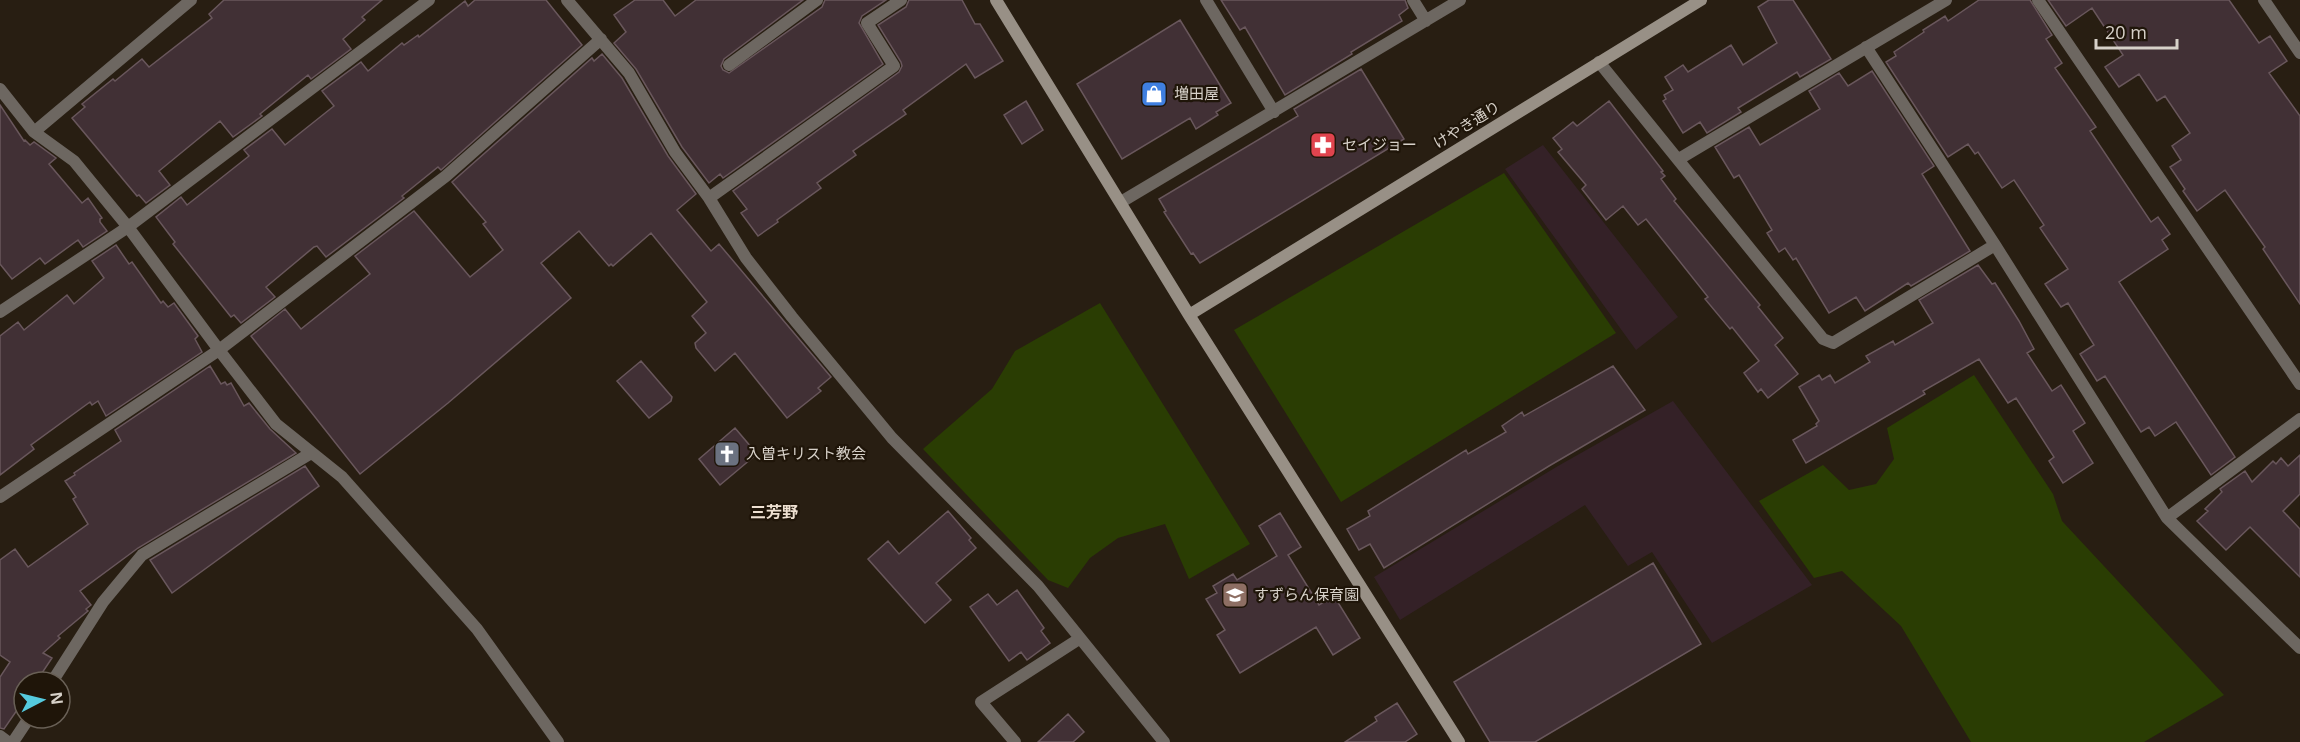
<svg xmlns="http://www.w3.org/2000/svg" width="2300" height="742" font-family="'Open Sans','Noto Sans JP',sans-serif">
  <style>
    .industrial { fill: #342127 }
    .green { fill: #2a3d03 }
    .building { fill: #413035; stroke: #69575c; stroke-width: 1.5 }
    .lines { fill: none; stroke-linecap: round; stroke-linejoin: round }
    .street { stroke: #6d6761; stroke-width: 12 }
    .secondary { stroke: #989086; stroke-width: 12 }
    .labels { text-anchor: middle; stroke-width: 4.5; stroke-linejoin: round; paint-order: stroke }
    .poi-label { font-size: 15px; fill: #d7d1c9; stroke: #1f1509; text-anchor: start }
    .street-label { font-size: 15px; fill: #d7d1c9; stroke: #1f1509 }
    .neighbourhood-label { font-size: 16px; font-weight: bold; fill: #eee0d1; stroke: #1f1509 }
  </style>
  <rect width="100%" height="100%" fill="#281e12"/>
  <path class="industrial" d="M 1543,145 L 1678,317 L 1636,350 L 1505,169 Z
    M 1673,401 L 1812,585 L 1712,643 L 1652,552 L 1628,566 L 1585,505 L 1400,620 L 1374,577 L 1558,466 Z"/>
  <path class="green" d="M 1504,173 L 1616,333 L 1341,502 L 1234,330 Z
    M 1100,303 L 1250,544 L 1189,579 L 1165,524 L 1118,538 L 1090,558 L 1068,588 L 1048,580 L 923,449 L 992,389 L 1015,351 Z
    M 1974,375 L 2053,494 L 2062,521 L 2224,695 L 2144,742 L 1971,742 L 1901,626 L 1842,571 L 1814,578 L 1759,501 L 1823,465 L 1849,490 L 1876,484 L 1894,459 L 1887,428 Z"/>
  <path class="building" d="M 224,0 L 382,0 L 362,17 L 365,20 L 343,39 L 351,49 L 311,79 L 308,75 L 260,114 L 262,116 L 233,137 L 220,121 L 159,171 L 170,185 L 146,203 L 139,195 L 137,196 L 72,118 L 85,107 L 82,104 L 113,79 L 115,81 L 142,59 L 149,67 L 212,18 L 209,14 Z
    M 475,0 L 546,0 L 582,45 L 441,170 L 438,167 L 402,196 L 404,198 L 326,257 L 317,246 L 314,247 L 266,287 L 275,297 L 241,323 L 234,315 L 231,317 L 173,244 L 175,242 L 156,217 L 181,197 L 187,205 L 249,156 L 244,150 L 272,129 L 285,145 L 334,106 L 322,91 L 361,62 L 368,71 L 402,43 L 404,45 L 418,35 L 419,37 L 465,1 L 468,6 Z
    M 635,0 L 663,0 L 675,16 L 696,0 L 803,0 L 724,59 L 721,66 L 723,70 L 729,73 L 822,7 L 825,0 L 886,0 L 862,16 L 859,23 L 883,64 L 723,178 L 720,174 L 709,183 L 682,147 L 636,69 L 614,43 L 626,32 L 614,15 Z
    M 909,0 L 962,0 L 975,24 L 980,24 L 1003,61 L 975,78 L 966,64 L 903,110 L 906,114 L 853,151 L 856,155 L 817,183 L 821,188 L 777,220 L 778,222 L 758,236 L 741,213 L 747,209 L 733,191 L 899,72 L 902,66 L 901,62 L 878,25 L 906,7 Z
    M 1221,0 L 1405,0 L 1408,8 L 1399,15 L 1402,21 L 1351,52 L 1352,54 L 1285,95 L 1245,27 L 1240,30 Z
    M 1769,0 L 1793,0 L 1831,59 L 1800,77 L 1797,72 L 1738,108 L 1741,112 L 1707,133 L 1700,122 L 1683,133 L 1663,101 L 1666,99 L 1664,95 L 1673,90 L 1665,77 L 1683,65 L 1688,72 L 1731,45 L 1743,65 L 1777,43 L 1758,7 Z
    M 1979,0 L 2030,0 L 2052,35 L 2046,39 L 2062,63 L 2055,68 L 2096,127 L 2090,131 L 2151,222 L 2158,217 L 2170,234 L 2162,240 L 2168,249 L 2119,282 L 2235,457 L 2211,475 L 2176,422 L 2155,436 L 2149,427 L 2141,432 L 2105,376 L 2097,381 L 2080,354 L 2094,345 L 2068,303 L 2061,307 L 2045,284 L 2068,269 L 2040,228 L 2044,225 L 2014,180 L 2002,188 L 1978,152 L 1975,154 L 1968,144 L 1948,157 L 1886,62 L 1896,56 L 1894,52 L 1924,32 L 1923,30 L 1945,16 L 1948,21 Z
    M 2048,0 L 2229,0 L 2259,43 L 2270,36 L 2287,61 L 2269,73 L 2300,116 L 2300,304 L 2263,249 L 2265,247 L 2225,190 L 2197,211 L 2183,191 L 2185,189 L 2170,167 L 2181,160 L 2172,146 L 2190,133 L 2165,96 L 2157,101 L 2139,74 L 2119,87 L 2105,67 L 2123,55 L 2092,8 L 2066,26 Z
    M 1180,20 L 1231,103 L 1216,112 L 1218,115 L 1196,129 L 1190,118 L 1122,159 L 1077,84 Z
    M 602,54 L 622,78 L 668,156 L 696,194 L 677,210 L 711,251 L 719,244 L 831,377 L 818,388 L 821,391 L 787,418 L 735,353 L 715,371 L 696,348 L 695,343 L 706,333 L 692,316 L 707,302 L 651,233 L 613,266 L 611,264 L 609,266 L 579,231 L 541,263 L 571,298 L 448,403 L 360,474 L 251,336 L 285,309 L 301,329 L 370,274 L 355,256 L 414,211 L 470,277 L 503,250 L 483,224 L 486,222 L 452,182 L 592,58 L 594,61 Z
    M 1361,69 L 1404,139 L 1200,263 L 1193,253 L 1191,254 L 1164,212 L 1166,211 L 1159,199 L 1298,116 L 1294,109 Z
    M 1872,71 L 1934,166 L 1922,174 L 1970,251 L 1911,286 L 1908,283 L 1865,311 L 1856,297 L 1829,313 L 1796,258 L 1793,260 L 1785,248 L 1779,252 L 1767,233 L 1772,230 L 1739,175 L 1734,178 L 1715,147 L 1749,127 L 1760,145 L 1820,109 L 1809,91 L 1839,73 L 1848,86 Z
    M 1026,101 L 1043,130 L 1022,144 L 1004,115 Z
    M 1609,101 L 1663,171 L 1661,172 L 1665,176 L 1661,179 L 1676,199 L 1674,201 L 1760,305 L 1758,307 L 1783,338 L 1775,345 L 1798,374 L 1768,398 L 1761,389 L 1758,392 L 1744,373 L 1759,361 L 1732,327 L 1730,329 L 1705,299 L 1708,297 L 1646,219 L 1638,225 L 1623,206 L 1606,220 L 1582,189 L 1586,185 L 1558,152 L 1562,149 L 1553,138 L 1573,122 L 1577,126 Z
    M 0,105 L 24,141 L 25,140 L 30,145 L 34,142 L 56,158 L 49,164 L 82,203 L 88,198 L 102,218 L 100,219 L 100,222 L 107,231 L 83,247 L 78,240 L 45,264 L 40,258 L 12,279 L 0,264 Z
    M 116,245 L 129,264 L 132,262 L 161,303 L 163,301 L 168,307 L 174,303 L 198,336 L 195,339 L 202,352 L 106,416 L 98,401 L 92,405 L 90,402 L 31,445 L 34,449 L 0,475 L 0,336 L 18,322 L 24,330 L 67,295 L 74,304 L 104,278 L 92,261 Z
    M 1978,265 L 1992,284 L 1995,283 L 2019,321 L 2034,349 L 2027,353 L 2052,391 L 2061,385 L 2085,423 L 2073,431 L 2093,463 L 2063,483 L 2049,461 L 2054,457 L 2016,398 L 2008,403 L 1979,359 L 1923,391 L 1925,394 L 1806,463 L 1793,440 L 1817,426 L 1816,424 L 1819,421 L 1799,387 L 1819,375 L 1822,380 L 1830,375 L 1835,383 L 1870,362 L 1866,356 L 1893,341 L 1895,345 L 1933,323 L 1919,300 Z
    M 641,361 L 672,397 L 671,401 L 649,418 L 617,381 Z
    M 210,366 L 221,384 L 225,382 L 227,385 L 231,383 L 244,406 L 249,403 L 270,429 L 296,453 L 138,548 L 80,591 L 91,605 L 86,609 L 88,611 L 58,636 L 60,638 L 43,653 L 52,658 L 36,682 L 24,682 L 24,700 L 4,729 L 0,728 L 0,677 L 10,662 L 0,655 L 0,560 L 15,549 L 28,567 L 88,524 L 73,499 L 76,497 L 65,481 L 75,475 L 74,473 L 121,441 L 115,430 Z
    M 1613,366 L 1645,410 L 1549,466 L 1384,568 L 1370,544 L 1359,550 L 1347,529 L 1370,516 L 1368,511 L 1466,450 L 1468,454 L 1506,432 L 1502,426 L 1522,412 L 1524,416 Z
    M 735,428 L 757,454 L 720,485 L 699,459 Z
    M 2300,455 L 2300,494 L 2283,511 L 2300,529 L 2300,577 L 2250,527 L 2226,550 L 2197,521 L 2208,511 L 2205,509 L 2222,492 L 2220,489 L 2245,471 L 2252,482 L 2273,461 L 2276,464 L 2281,458 L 2288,466 Z
    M 305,466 L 319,486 L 172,593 L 150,560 Z
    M 948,511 L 971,538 L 969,540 L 976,548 L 936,583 L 951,600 L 925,623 L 868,559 L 888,541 L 899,554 Z
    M 1280,513 L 1301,547 L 1288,555 L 1319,605 L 1334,596 L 1360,638 L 1333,655 L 1316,627 L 1240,673 L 1217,635 L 1225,630 L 1206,599 L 1217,593 L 1213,586 L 1233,574 L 1237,580 L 1277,556 L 1259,526 Z
    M 1653,563 L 1701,644 L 1535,742 L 1490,742 L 1454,682 Z
    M 1017,590 L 1044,628 L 1041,631 L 1050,643 L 1027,660 L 1021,652 L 1009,661 L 970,607 L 988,594 L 997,605 Z
    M 1397,703 L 1417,734 L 1405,742 L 1345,742 L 1377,721 L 1375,717 Z
    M 1068,714 L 1084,732 L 1073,742 L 1038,742 Z"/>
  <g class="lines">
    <path class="street" d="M 567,0 L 629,73 L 675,152 L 709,198 L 746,258 L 792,317 L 892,438 L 1038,586 L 1164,742
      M 1206,0 L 1274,112
      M 1413,0 L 1426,21
      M 2038,0 L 2300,384
      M 2264,0 L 2300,53
      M 1866,47 L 1995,245 L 2167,518 L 2300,648
      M 1599,62 L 1823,339 L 1833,343 L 1995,245
      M 729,65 L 817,0
      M 0,89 L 34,132 L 74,161 L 128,227 L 219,350 L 276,424 L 342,477 L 477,629 L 558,742
      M 34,132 L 191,0
      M 1679,159 L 1946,0
      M 709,198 L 894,66 L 867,23 L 901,0
      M 1121,202 L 1460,0
      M 0,312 L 128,227 L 429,0
      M 0,497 L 219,350 L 446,176 L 601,39
      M 2167,518 L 2300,419
      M 52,682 L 103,602 L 142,555 L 311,453
      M 0,736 L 8,742
      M 13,742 L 29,718
      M 1015,742 L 981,702 L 1079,639"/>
    <path class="secondary" d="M 996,0 L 1189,315 L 1459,742
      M 1189,315 L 1701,0"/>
  </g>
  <defs>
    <symbol id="shop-square" viewBox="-11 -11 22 22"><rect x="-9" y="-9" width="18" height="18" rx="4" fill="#3f7fe0" stroke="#1f1509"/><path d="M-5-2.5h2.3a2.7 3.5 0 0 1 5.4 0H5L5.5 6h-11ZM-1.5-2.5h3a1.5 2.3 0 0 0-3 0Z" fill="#fff"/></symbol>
    <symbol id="pharmacy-square" viewBox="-11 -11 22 22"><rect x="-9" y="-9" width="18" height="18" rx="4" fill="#e0444e" stroke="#1f1509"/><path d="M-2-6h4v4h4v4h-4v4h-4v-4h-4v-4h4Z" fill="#fff"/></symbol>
    <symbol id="church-square" viewBox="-11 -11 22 22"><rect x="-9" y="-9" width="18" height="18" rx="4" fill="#6b7280" stroke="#1f1509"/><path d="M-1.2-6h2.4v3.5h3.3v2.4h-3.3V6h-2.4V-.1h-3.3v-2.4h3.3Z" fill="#fff"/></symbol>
    <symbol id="school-square" viewBox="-11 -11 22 22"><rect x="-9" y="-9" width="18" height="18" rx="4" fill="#8d6e63" stroke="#1f1509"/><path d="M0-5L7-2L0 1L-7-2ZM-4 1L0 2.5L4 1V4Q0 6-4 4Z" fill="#fff"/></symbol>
  </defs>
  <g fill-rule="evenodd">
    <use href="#shop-square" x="1139" y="79" width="30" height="30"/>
    <use href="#pharmacy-square" x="1308" y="130" width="30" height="30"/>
    <use href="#church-square" x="712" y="439" width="30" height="30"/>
    <use href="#school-square" x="1220" y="580" width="30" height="30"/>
  </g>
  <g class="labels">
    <g class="poi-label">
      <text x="1174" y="99">増田屋</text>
      <text x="1342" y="150">セイジョー</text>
      <text x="746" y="459">入曽キリスト教会</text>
      <text x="1254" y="600">すずらん保育園</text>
    </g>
    <g class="street-label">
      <text transform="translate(1467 125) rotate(-32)" y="5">けやき通り</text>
    </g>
    <g class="neighbourhood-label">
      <text x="774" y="518">三芳野</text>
    </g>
  </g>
  <g transform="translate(42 700) rotate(83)"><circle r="28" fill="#1f1509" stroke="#696056" stroke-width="1.5"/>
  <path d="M0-4.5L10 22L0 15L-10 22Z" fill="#55cade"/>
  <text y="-9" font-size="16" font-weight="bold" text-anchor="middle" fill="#d7d1c9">N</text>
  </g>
  <path d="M2096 39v9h81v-9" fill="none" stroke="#d7d1c9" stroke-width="3"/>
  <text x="2105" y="39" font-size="18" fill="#d7d1c9" stroke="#1f1509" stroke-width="4.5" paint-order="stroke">20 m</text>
</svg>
